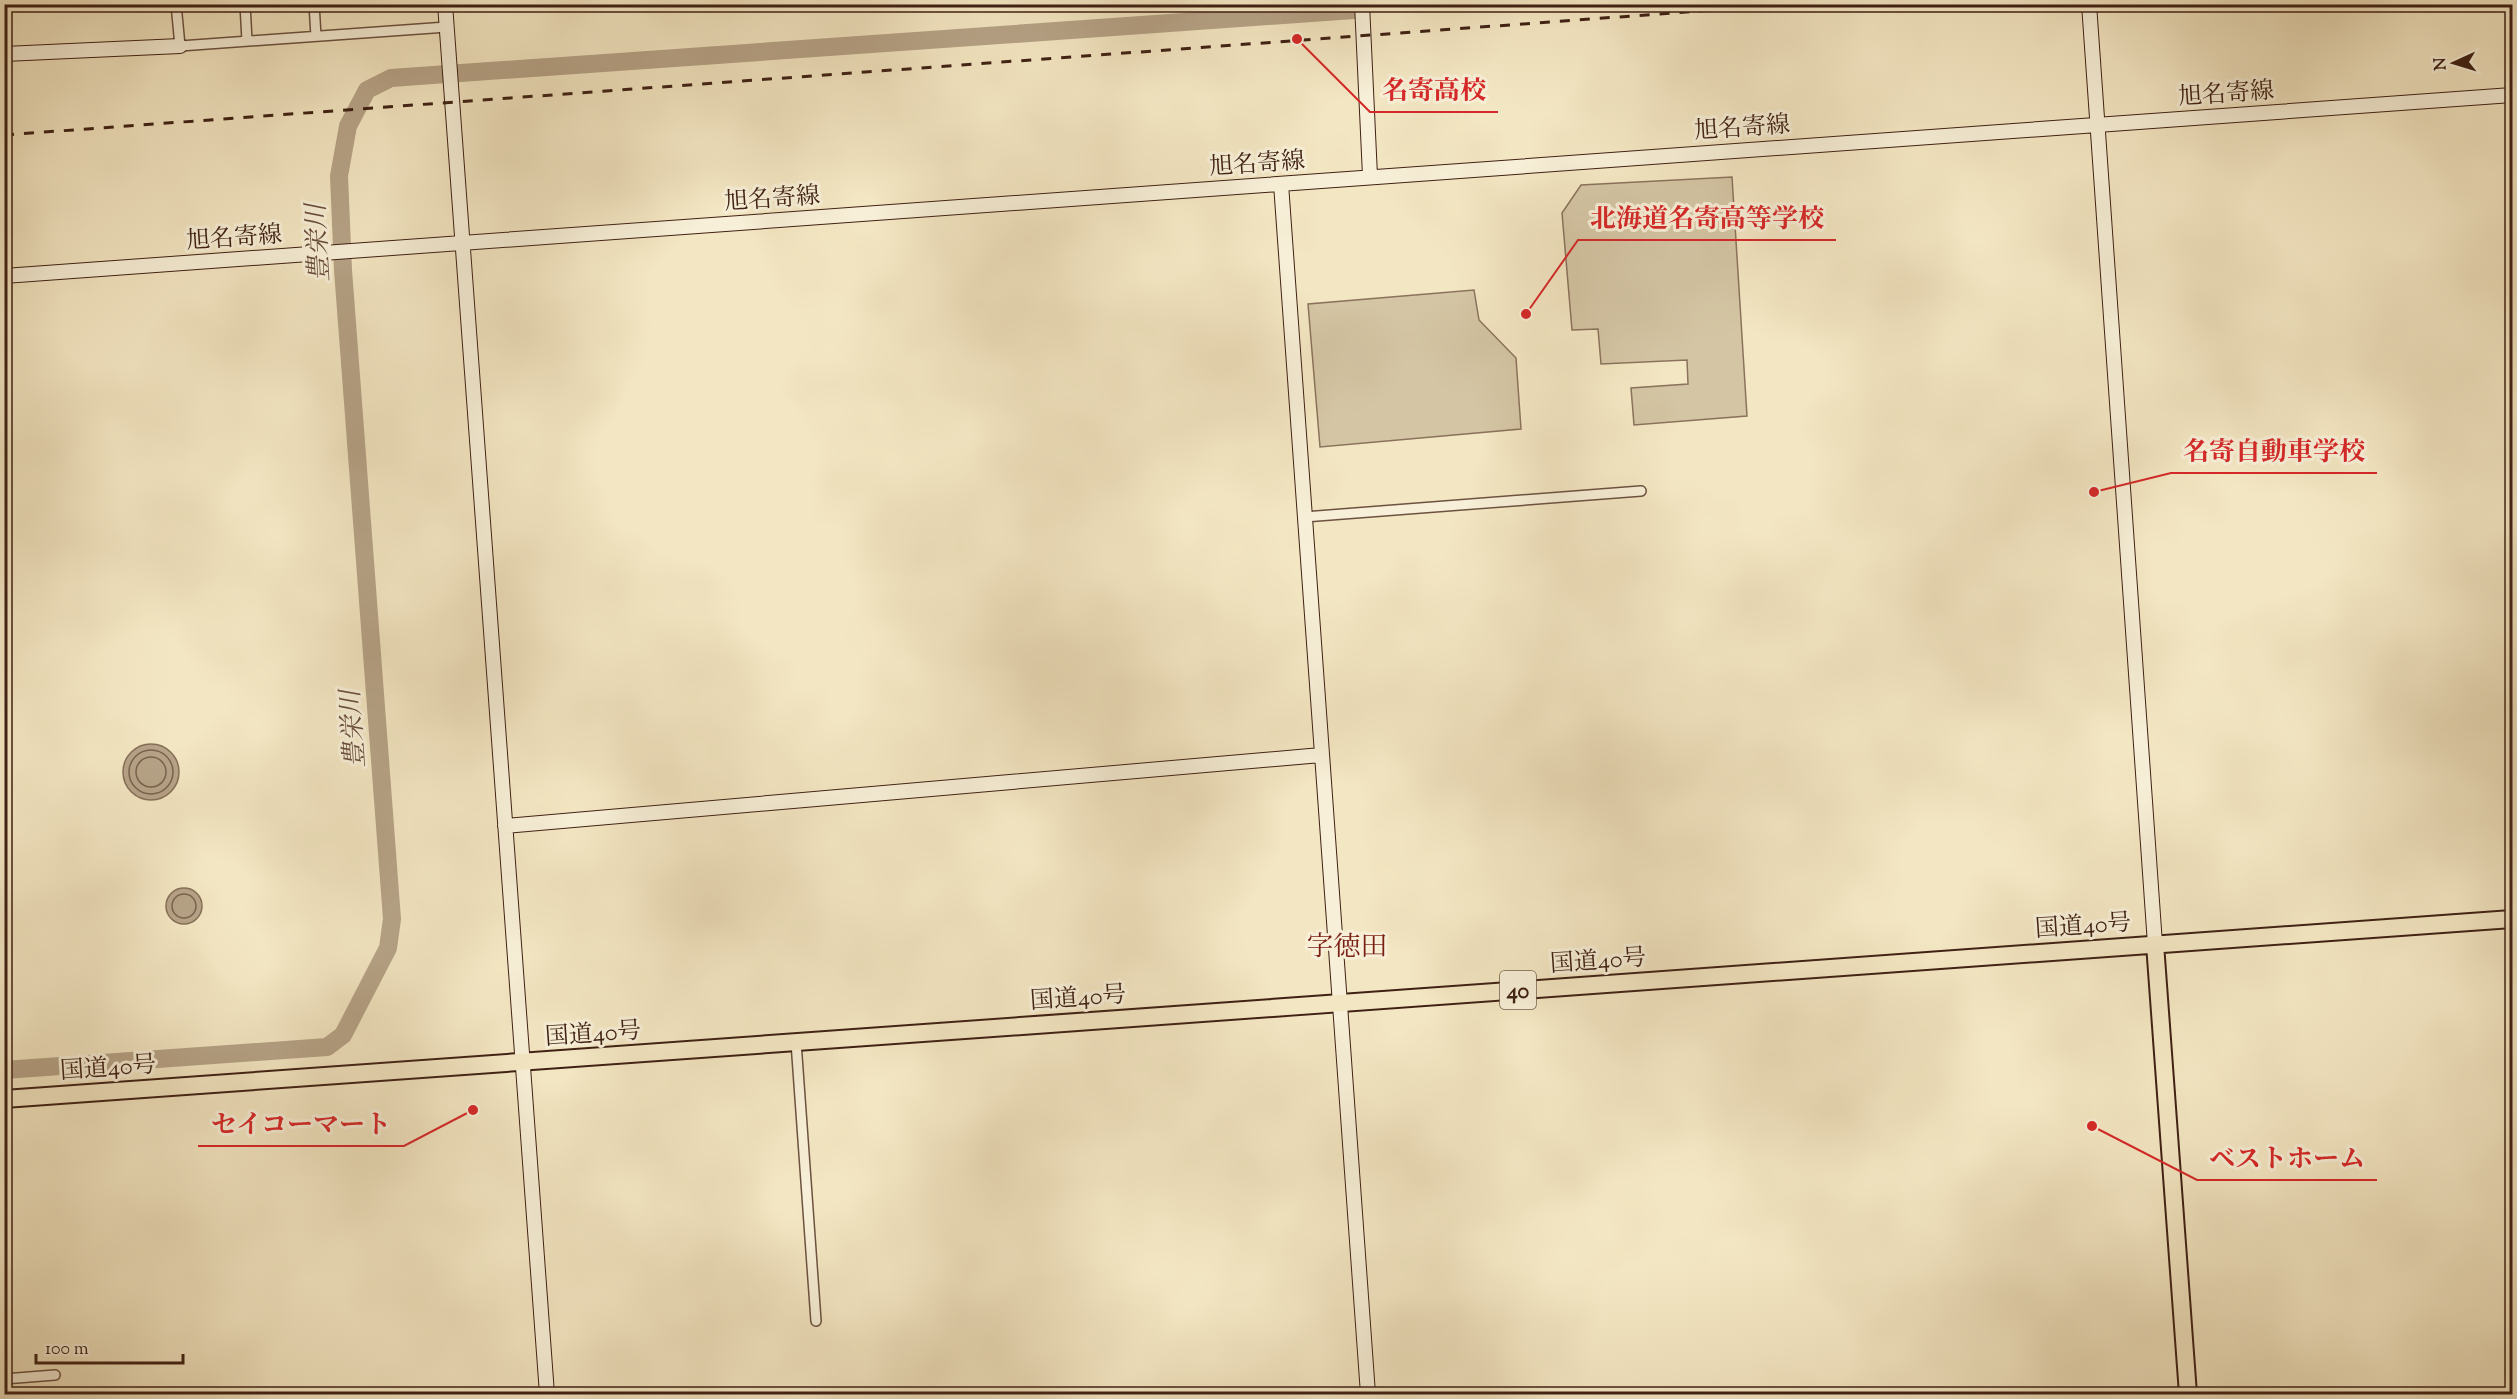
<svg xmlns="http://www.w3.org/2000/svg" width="2517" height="1399" font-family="'Sorts Mill Goudy','Noto Serif JP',serif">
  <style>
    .green { fill: #d4c5a4; stroke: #8a735c; stroke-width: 1.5 }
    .water { fill: #b6a387; stroke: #866f59; stroke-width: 1.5 }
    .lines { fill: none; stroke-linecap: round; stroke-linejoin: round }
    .shore { stroke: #7a624e; stroke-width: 1.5 }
    .stream { stroke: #866f59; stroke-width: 3 }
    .river { stroke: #b6a387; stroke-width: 18 }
    .street-casing { stroke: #6c5240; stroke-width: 12 }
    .secondary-casing { stroke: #3f2114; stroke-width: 16 }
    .highway-casing { stroke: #3f2114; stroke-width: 20 }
    .street { stroke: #f7efd7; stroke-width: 9 }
    .secondary { stroke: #f7efd7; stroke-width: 14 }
    .highway { stroke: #f3e6c2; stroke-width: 16 }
    .rail { stroke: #3f2114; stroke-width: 3; stroke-dasharray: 10 10; stroke-linecap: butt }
    .labels { text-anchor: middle; stroke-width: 6; stroke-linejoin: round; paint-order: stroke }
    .shield { fill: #f7efd7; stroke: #765f4e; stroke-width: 1.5 }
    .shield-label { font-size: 22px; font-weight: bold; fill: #3f2114 }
    .street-label { font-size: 24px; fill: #3f2114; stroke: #f7efd7 }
    .water-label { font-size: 26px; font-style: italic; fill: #694e3c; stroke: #f7efd7 }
    .quarter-label { font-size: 27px; fill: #7a1f14; stroke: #f7efd7 }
    .leader { fill: none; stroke: #d62828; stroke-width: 2 }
    .callout-dot { fill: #d62828; stroke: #f7efd7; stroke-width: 2 }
    .callout-label { font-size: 26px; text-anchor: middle; font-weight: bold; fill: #d62828; stroke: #f7efd7; stroke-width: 6; stroke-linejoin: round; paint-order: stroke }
  </style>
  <rect width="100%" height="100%" fill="#f3e6c2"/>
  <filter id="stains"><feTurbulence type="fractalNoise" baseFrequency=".00333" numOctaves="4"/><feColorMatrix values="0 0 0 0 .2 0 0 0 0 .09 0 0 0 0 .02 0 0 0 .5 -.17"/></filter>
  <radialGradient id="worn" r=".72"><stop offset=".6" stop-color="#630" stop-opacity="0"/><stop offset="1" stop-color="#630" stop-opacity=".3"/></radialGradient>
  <path class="green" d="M 1732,177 L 1747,416 L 1634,425 L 1631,388 L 1688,384 L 1687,360 L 1601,364 L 1598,329 L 1572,330 L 1562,213 L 1581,185 Z
    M 1474,290 L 1479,320 L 1516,358 L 1521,429 L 1320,447 L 1308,304 Z"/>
  <path class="water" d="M123 772a28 28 0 1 1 56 0a28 28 0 1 1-56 0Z
    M166 906a18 18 0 1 1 36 0a18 18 0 1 1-36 0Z"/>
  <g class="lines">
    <path class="shore" d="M129 772a22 22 0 1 1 44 0a22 22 0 1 1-44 0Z
      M136 772a15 15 0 1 1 30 0a15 15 0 1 1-30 0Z
      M172 906a12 12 0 1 1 24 0a12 12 0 1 1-24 0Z"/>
    <path class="stream" d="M 1374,9 L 1442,4"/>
    <path class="river" d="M 4,1070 L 327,1047 L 343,1035 L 388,948 L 392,919 L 343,270 L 339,176 L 348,126 L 367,90 L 391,78 L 1354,10"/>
    <defs>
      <path id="street" d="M 176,4 L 180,46 L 447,27
        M 245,4 L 247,41
        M 314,4 L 316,36
        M 1304,517 L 1641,491
        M 796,1042 L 816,1321
        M 4,1379 L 55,1375"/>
      <path id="secondary" d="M 445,4 L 547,1394
        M 1362,4 L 1370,176
        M 2089,4 L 2155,944
        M 4,54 L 180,46
        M 1281,184 L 1368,1394
        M 4,276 L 2512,95
        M 505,826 L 1321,755"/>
      <path id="highway" d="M 2155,944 L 2188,1394
        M 4,1099 L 2512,919"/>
    </defs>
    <use href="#street" class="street-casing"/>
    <use href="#secondary" class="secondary-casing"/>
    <use href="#highway" class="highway-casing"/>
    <use href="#street" class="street"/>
    <use href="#secondary" class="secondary"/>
    <use href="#highway" class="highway"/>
    <path class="rail" d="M 4,135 L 1796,4"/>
  </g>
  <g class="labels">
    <rect class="shield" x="1500" y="971" width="36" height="38" rx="4.5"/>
    <g class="shield-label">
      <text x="1518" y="998">40</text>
    </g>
    <g class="street-label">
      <text transform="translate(2226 93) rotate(-4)" y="8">旭名寄線</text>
      <text transform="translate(1742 127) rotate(-4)" y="8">旭名寄線</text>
      <text transform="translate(1257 163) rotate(-4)" y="8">旭名寄線</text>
      <text transform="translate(772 198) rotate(-4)" y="8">旭名寄線</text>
      <text transform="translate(234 237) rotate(-4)" y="8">旭名寄線</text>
      <text transform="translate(2083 925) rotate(-4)" y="8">国道40号</text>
      <text transform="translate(1598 960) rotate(-4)" y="8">国道40号</text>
      <text transform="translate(1078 997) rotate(-4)" y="8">国道40号</text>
      <text transform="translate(593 1033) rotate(-4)" y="8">国道40号</text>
      <text transform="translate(108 1067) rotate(-4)" y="8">国道40号</text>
    </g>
    <g class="water-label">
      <text transform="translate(317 243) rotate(-93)" y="9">豊栄川</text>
      <text transform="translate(352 729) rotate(-94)" y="9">豊栄川</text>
    </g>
    <g class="quarter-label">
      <text x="1347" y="955">字徳田</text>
    </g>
  </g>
  <path class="leader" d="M1297 39L1370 112H1498M1526 314L1578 240H1836M2094 492L2171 473H2377M473 1110L404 1146H198M2092 1126L2197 1180H2377"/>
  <g class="callout-dot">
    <circle cx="1297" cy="39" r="6"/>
    <circle cx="1526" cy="314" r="6"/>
    <circle cx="2094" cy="492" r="6"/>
    <circle cx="473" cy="1110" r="6"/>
    <circle cx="2092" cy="1126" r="6"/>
  </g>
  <g class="callout-label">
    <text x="1434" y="99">名寄高校</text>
    <text x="1707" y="227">北海道名寄高等学校</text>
    <text x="2274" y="460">名寄自動車学校</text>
    <text x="301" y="1133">セイコーマート</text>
    <text x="2287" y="1167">ベストホーム</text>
  </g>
  <rect width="2517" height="1399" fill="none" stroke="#f3e6c2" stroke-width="24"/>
  <rect x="6" y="6" width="2505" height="1387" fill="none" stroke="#3f2114" stroke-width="3"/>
  <rect x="12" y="12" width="2493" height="1375" fill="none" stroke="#3f2114" stroke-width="1.5"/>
  <g transform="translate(2454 63) rotate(266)" stroke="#f7efd7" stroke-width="4.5" paint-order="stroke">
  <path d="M0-4.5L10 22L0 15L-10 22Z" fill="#3f2114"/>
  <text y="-9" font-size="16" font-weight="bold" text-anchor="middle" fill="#3f2114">N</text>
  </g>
  <path d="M36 1354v9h147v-9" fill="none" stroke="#3f2114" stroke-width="3"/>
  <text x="45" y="1354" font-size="18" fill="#3f2114" stroke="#f7efd7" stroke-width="4.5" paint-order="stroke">100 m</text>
  <rect width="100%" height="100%" filter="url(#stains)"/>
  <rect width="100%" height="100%" fill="url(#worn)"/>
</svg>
